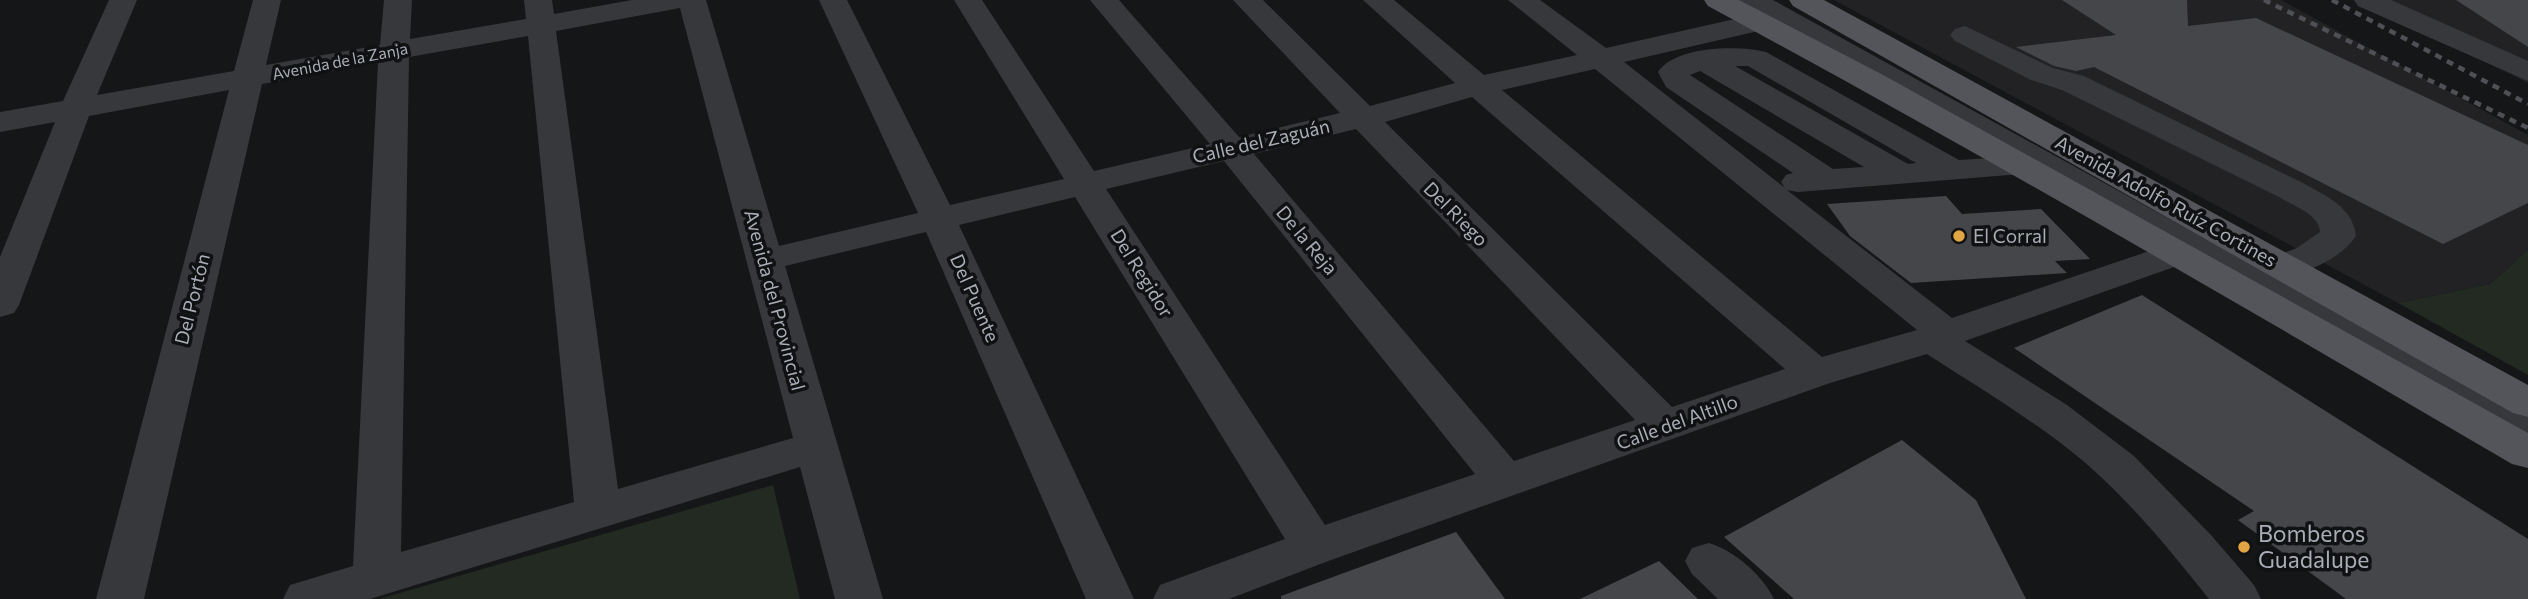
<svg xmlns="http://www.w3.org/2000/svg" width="2528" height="599" font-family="Commissioner,sans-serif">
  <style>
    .built { fill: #222224 }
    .green { fill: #222a22 }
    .building { fill: #45464a }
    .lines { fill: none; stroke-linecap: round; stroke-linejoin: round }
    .minor { fill: #37383c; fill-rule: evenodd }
    .major { fill: #53555a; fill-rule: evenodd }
    .rail { stroke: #4e5055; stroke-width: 4.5; stroke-dasharray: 7 6; stroke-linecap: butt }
    .poi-dot { fill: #e1a543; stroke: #101112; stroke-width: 2.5 }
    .labels { text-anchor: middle; stroke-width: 7; stroke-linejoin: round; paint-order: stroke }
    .far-street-label { font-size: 16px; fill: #a9adb6; stroke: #101112 }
    .street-label { font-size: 19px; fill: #a9adb6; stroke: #101112 }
    .poi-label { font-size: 19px; fill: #a9adb6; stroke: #101112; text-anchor: start }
    .near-poi-label { font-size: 23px; fill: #a9adb6; stroke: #101112; text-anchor: start }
  </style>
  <rect width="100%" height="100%" fill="#151617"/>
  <path class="built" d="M 1834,0 L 2281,0 L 2528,135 L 2528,250 L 2490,284 L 2398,303 Z
    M 2360,0 L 2528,0 L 2528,83 Z"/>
  <path class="green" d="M 2528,250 L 2528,375 L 2398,303 L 2490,284 Z
    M 773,485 L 800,599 L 379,599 Z"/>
  <path class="building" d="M 2062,0 L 2187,0 L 2188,26 L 2256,18 L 2528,145 L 2528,203 L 2443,244 L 2094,67 L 2076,71 L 2054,66 L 2016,47 L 2116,35 Z
    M 2456,0 L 2528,0 L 2528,47 Z
    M 1946,196 L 1962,214 L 2041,209 L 2090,259 L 2055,261 L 2067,273 L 1911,283 L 1850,236 L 1827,204 Z
    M 2142,295 L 2528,539 L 2528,599 L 2346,599 L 2238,520 L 2254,511 L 2014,348 Z
    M 1902,440 L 1976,500 L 2026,599 L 1794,599 L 1724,537 Z
    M 1456,532 L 1505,599 L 1281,599 L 1281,596 Z
    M 1659,561 L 1698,599 L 1580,599 Z"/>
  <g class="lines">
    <path class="minor" d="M 109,0 L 137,0 L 97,95 L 234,71 L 253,0 L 281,0 L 266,65 L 380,45 L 384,0 L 412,0 L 410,39 L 526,19 L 524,0 L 552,0 L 554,14 L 632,0 L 706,0 L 779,246 L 918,213 L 819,0 L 847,0 L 950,205 L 1064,179 L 954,0 L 982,0 L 1094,171 L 1210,144 L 1090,0 L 1119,0 L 1239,137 L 1340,113 L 1233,0 L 1263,0 L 1370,106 L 1455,83 L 1363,0 L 1394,0 L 1484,75 L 1577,55 L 1508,0 L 1540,0 L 1606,48 L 1757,14 L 1742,6 L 1738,0 L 1773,0 L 2240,258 L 2246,257 L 2265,263 L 2269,258 L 2297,248 L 2320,232 C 2319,214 2293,206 2279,197 L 2062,90 L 2031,80 L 1955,41 L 1950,35 L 1955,29 L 1965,26 L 2053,68 L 2084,76 L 2303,183 C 2326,196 2353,207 2356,236 C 2341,258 2313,270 2288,276 L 2528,408 L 2528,442 L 2513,437 L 2271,298 L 2253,296 L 2191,261 L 1965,341 L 2067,405 L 2134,456 L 2211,535 L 2254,585 L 2261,599 L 2209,599 C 2170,550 2130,501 2082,460 C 2034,420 1979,388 1927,354 L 1830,383 L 1331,560 L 1229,599 L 1153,599 L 1160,585 L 1285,539 L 1075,197 L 959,225 L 1134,599 L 1086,599 L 926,232 L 785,266 L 883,599 L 835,599 L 800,467 L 370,599 L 283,599 L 290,585 L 353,566 L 378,63 L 262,84 L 144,599 L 96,599 L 229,90 L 89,116 L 19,305 L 14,313 L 0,317 L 0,257 L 55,122 L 0,132 L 0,112 L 63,101 ZM 680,8 L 793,438 L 618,489 L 556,31 ZM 1771,22 L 2008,157 L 1959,160 L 1766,52 C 1738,45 1675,46 1658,72 L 1666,87 L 1793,173 L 1786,175 L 1781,182 L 1785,188 L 1624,62 L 1767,29 ZM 528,36 L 574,502 L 401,552 L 409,57 ZM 1735,66 L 1748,66 L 1916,163 L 1908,164 ZM 1595,69 L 1917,330 L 1822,357 L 1502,90 ZM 1700,71 L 1864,167 L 1833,169 L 1690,75 ZM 1472,97 L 1785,369 L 1672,407 L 1385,122 ZM 1356,129 L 1635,420 L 1514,461 L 1254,154 ZM 1224,161 L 1475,474 L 1325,525 L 1106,189 ZM 2035,173 L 2164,246 L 1952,318 L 1787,190 L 1798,192 Z
      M 2354,0 L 2391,0 L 2528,61 L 2528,81 L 2358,6 Z
      M 1709,543 C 1735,551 1762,575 1774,599 L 1718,599 L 1692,574 L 1685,561 L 1692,548 Z"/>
    <path class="major" d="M 1704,0 L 1739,0 L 1885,76 L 2528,433 L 2528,468 L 2512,464 C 2246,308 1980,153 1708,6 Z
      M 1789,0 L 1824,0 L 2528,385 L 2528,417 L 2513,413 L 1793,6 Z"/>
    <path class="rail" d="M 2264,0 L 2528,128
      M 2332,0 L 2528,104"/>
  </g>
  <g class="poi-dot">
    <circle cx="1959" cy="236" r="7"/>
    <circle cx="2244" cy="547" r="7"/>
  </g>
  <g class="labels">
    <g class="far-street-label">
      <text transform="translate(340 61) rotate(-11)" y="6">Avenida de la Zanja</text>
    </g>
    <g class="street-label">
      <text transform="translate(1261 141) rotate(-13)" y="7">Calle del Zaguán</text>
      <text transform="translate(2166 201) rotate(29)" y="7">Avenida Adolfo Ruíz Cortines</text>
      <text transform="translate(1456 214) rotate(45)" y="7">Del Riego</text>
      <text transform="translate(1307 240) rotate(50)" y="7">De la Reja</text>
      <text transform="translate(1142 273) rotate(58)" y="7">Del Regidor</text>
      <text transform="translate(975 298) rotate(66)" y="7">Del Puente</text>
      <text transform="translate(192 299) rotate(-76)" y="7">Del Portón</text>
      <text transform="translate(775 300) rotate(75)" y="7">Avenida del Provincial</text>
      <text transform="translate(1677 422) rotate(-20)" y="7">Calle del Altillo</text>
    </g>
    <g class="poi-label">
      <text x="1973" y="243">El Corral</text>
    </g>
    <g class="near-poi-label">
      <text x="2258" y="542">Bomberos<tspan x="2258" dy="26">Guadalupe</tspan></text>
    </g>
  </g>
</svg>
